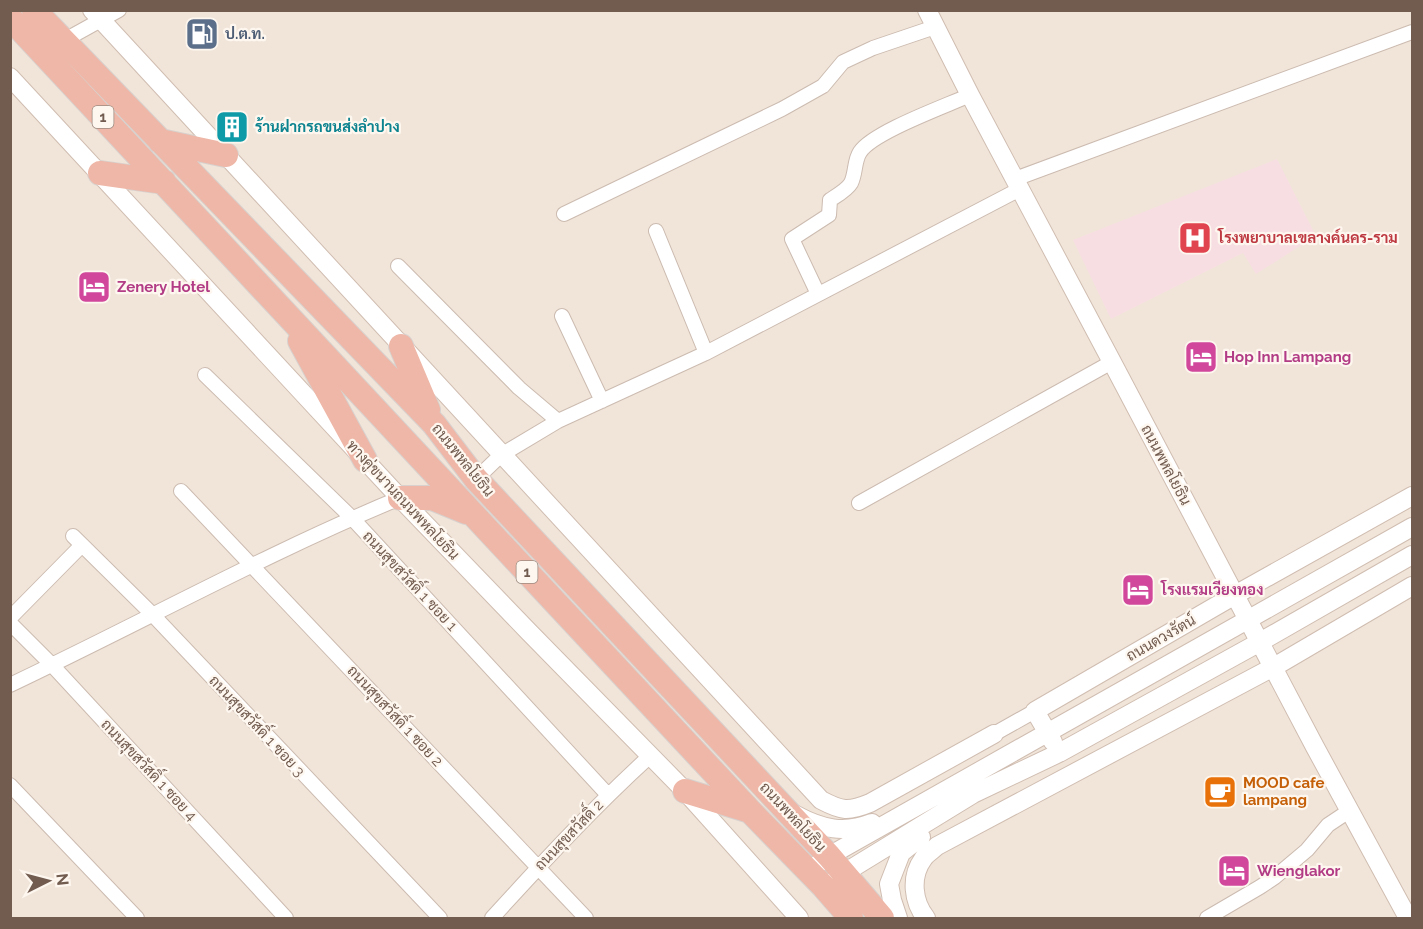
<svg xmlns="http://www.w3.org/2000/svg" width="1423" height="929" font-family="Raleway,Sarabun,sans-serif">
  <style>
    .residential { fill: #f1e5d9 }
    .medical { fill: #f7dee2 }
    .lines { fill: none; stroke-linecap: round; stroke-linejoin: round }
    .street-casing { stroke: #ccbbb0; stroke-width: 16 }
    .secondary-casing { stroke: #d0bdb1; stroke-width: 20 }
    .highway-casing { stroke: #d8d1ce; stroke-width: 26 }
    .street { stroke: #fff; stroke-width: 14 }
    .secondary { stroke: #fff; stroke-width: 18 }
    .highway { stroke: #eeb7a7; stroke-width: 24 }
    .labels { text-anchor: middle; stroke-width: 4.5; stroke-linejoin: round; paint-order: stroke }
    .shield { fill: #fdf7f0; stroke: #9c8a7f; stroke-width: 1.5 }
    .shield-label { font-size: 14px; font-weight: bold; fill: #725b4f }
    .service-label { font-size: 15px; font-weight: bold; fill: #4e5e75; stroke: #fdf7f0; text-anchor: start }
    .culture-label { font-size: 15px; font-weight: bold; fill: #0d838f; stroke: #fdf7f0; text-anchor: start }
    .health-label { font-size: 15px; font-weight: bold; fill: #be3a42; stroke: #fdf7f0; text-anchor: start }
    .hotel-label { font-size: 15px; font-weight: bold; fill: #b23c85; stroke: #fdf7f0; text-anchor: start }
    .street-label { font-size: 15px; fill: #725b4f; stroke: #fdf7f0 }
    .food-label { font-size: 15px; font-weight: bold; fill: #c56008; stroke: #fdf7f0; text-anchor: start }
  </style>
  <rect width="100%" height="100%" fill="#faf3e9"/>
  <path class="residential" d="M 10,11 L 1412,11 L 1412,918 L 11,918 Z"/>
  <path class="medical" d="M 1277,159 L 1316,236 L 1256,274 L 1243,253 L 1111,319 L 1073,240 Z"/>
  <g class="lines">
    <defs>
      <path id="street" d="M 63,41 L 119,10
        M 1015,179 L 1412,32
        M 564,214 L 782,109 L 823,86 L 843,62 L 873,48 L 935,27
        M 656,231 L 706,353
        M 398,266 L 519,388 L 558,421
        M 818,294 L 792,239 L 829,215 L 830,200 C 836,196 847,190 851,183 C 856,173 854,161 860,152 C 873,132 946,106 970,95
        M 562,316 L 602,401
        M 205,375 L 352,518 L 608,795
        M 476,479 L 501,455 L 558,421 L 706,353 L 1020,189
        M 181,491 L 586,918
        M 859,503 L 1112,362
        M 73,536 L 153,615 L 440,918
        M 10,618 L 82,545
        M 10,623 L 52,665 L 286,918
        M 10,685 C 141,623 267,553 400,498
        M 994,734 L 1035,711
        M 10,785 L 137,918
        M 492,918 C 543,862 594,807 650,756
        M 1207,918 L 1260,887 L 1275,877 L 1307,850 L 1328,825 L 1349,811"/>
      <path id="secondary" d="M 92,10 L 821,800 C 842,811 848,812 870,803 L 994,734
        M 927,10 L 970,95 L 1112,362 L 1315,747 L 1408,918
        M 10,77 L 400,498 L 529,632 L 685,791 L 799,918
        M 1053,742 L 1035,711 L 1235,595 L 1412,496
        M 796,815 C 822,829 844,834 872,823
        M 819,863 L 829,856 L 1412,527
        M 834,881 L 849,870 L 973,794 L 1059,753 L 1260,642 L 1412,555
        M 898,918 L 892,900 L 889,884 L 901,853 L 921,837
        M 926,918 C 913,902 910,877 923,859 C 926,854 933,850 937,846 L 1279,664 L 1412,586"/>
      <path id="highway" d="M 34,10 L 434,424 L 476,479 L 829,856 L 882,918
        M 10,18 L 750,811 L 824,887 L 851,918
        M 160,141 L 226,155
        M 100,173 L 164,182
        M 300,341 L 365,460
        M 401,346 L 428,410
        M 400,498 L 432,498 L 466,512
        M 685,791 L 747,810"/>
    </defs>
    <use href="#street" class="street-casing"/>
    <use href="#secondary" class="secondary-casing"/>
    <use href="#highway" class="highway-casing"/>
    <use href="#street" class="street"/>
    <use href="#secondary" class="secondary"/>
    <use href="#highway" class="highway"/>
  </g>
  <defs>
    <symbol id="fuel-square" viewBox="-11 -11 22 22"><rect x="-9" y="-9" width="18" height="18" rx="4" fill="#5c6f8a" stroke="#fdf7f0"/><path d="M-5.5-6h7V0h2V4h1.3V-2.5L3-4.5l.8-.8L6-3V5H2.5V1h-1V6h-7ZM-4.2-4.7v3.2H.2V-4.7Z" fill="#fff"/></symbol>
    <symbol id="building-square" viewBox="-11 -11 22 22"><rect x="-9" y="-9" width="18" height="18" rx="4" fill="#0f9aa8" stroke="#fdf7f0"/><path d="M-4-6H4V6H1V3H-1V6H-4ZM-2.5-4.3h1.7v1.8h-1.7ZM.8-4.3h1.7v1.8H.8ZM-2.5-1h1.7V.8h-1.7ZM.8-1h1.7V.8H.8Z" fill="#fff"/></symbol>
    <symbol id="hospital-square" viewBox="-11 -11 22 22"><rect x="-9" y="-9" width="18" height="18" rx="4" fill="#e0444e" stroke="#fdf7f0"/><path d="M-5-5h3v3.5h4V-5h3V5h-3V1.5h-4V5h-3Z" fill="#fff"/></symbol>
    <symbol id="hotel-square" viewBox="-11 -11 22 22"><rect x="-9" y="-9" width="18" height="18" rx="4" fill="#d1479c" stroke="#fdf7f0"/><path d="M-6-4.5h1.5V1H6V5H4.5V3h-9V5H-6ZM-4 0a1.8 1.8 0 1 1 3.6 0ZM.5 0V-2.5h3Q6-2.5 6 0Z" fill="#fff"/></symbol>
    <symbol id="cafe-square" viewBox="-11 -11 22 22"><rect x="-9" y="-9" width="18" height="18" rx="4" fill="#e8710a" stroke="#fdf7f0"/><path d="M-5.5-4.5H6V0H3Q3 3.5 0 3.5H-2.5Q-5.5 3.5-5.5 0ZM3-3.2v2h1.7v-2ZM-6 4.5H4V6H-6Z" fill="#fff"/></symbol>
  </defs>
  <g fill-rule="evenodd">
    <use href="#fuel-square" x="183" y="15" width="38" height="38"/>
    <use href="#building-square" x="213" y="108" width="38" height="38"/>
    <use href="#hospital-square" x="1176" y="219" width="38" height="38"/>
    <use href="#hotel-square" x="75" y="268" width="38" height="38"/>
    <use href="#hotel-square" x="1182" y="338" width="38" height="38"/>
    <use href="#hotel-square" x="1119" y="571" width="38" height="38"/>
    <use href="#cafe-square" x="1201" y="773" width="38" height="38"/>
    <use href="#hotel-square" x="1215" y="852" width="38" height="38"/>
  </g>
  <g class="labels">
    <g class="shield">
      <rect x="92.5" y="106" width="21" height="22" rx="4.5"/>
      <rect x="516.5" y="561" width="21" height="22" rx="4.5"/>
    </g>
    <g class="shield-label">
      <text x="103" y="122">1</text>
      <text x="527" y="577">1</text>
    </g>
    <g class="service-label">
      <text x="225" y="39">ป.ต.ท.</text>
    </g>
    <g class="culture-label">
      <text x="255" y="132">ร้านฝากรถขนส่งลำปาง</text>
    </g>
    <g class="health-label">
      <text x="1218" y="243">โรงพยาบาลเขลางค์นคร-ราม</text>
    </g>
    <g class="hotel-label">
      <text x="117" y="292">Zenery Hotel</text>
      <text x="1224" y="362">Hop Inn Lampang</text>
      <text x="1161" y="595">โรงแรมเวียงทอง</text>
      <text x="1257" y="876">Wienglakor</text>
    </g>
    <g class="street-label">
      <text transform="translate(463 460) rotate(51)" y="5">ถนนพหลโยธิน</text>
      <text transform="translate(1166 465) rotate(62)" y="5">ถนนพหลโยธิน</text>
      <text transform="translate(403 500) rotate(47)" y="5">ทางคู่ขนานถนนพหลโยธิน</text>
      <text transform="translate(410 581) rotate(47)" y="5">ถนนสุขสวัสดิ์ 1 ซอย 1</text>
      <text transform="translate(1161 638) rotate(-30)" y="5">ถนนดวงรัตน์</text>
      <text transform="translate(395 716) rotate(47)" y="5">ถนนสุขสวัสดิ์ 1 ซอย 2</text>
      <text transform="translate(257 726) rotate(47)" y="5">ถนนสุขสวัสดิ์ 1 ซอย 3</text>
      <text transform="translate(149 770) rotate(47)" y="5">ถนนสุขสวัสดิ์ 1 ซอย 4</text>
      <text transform="translate(793 817) rotate(47)" y="5">ถนนพหลโยธิน</text>
      <text transform="translate(569 835) rotate(-46)" y="5">ถนนสุขสวัสดิ์ 2</text>
    </g>
    <g class="food-label">
      <text x="1243" y="788">MOOD cafe<tspan x="1243" dy="17">lampang</tspan></text>
    </g>
  </g>
  <rect width="1423" height="929" fill="none" stroke="#725b4f" stroke-width="24"/>
  <g transform="translate(48 881) rotate(84)" stroke="#fdf7f0" stroke-width="4.5" paint-order="stroke">
  <path d="M0-4.5L10 22L0 15L-10 22Z" fill="#725b4f"/>
  <text y="-9" font-size="16" font-weight="bold" text-anchor="middle" fill="#725b4f">N</text>
  </g>
</svg>
